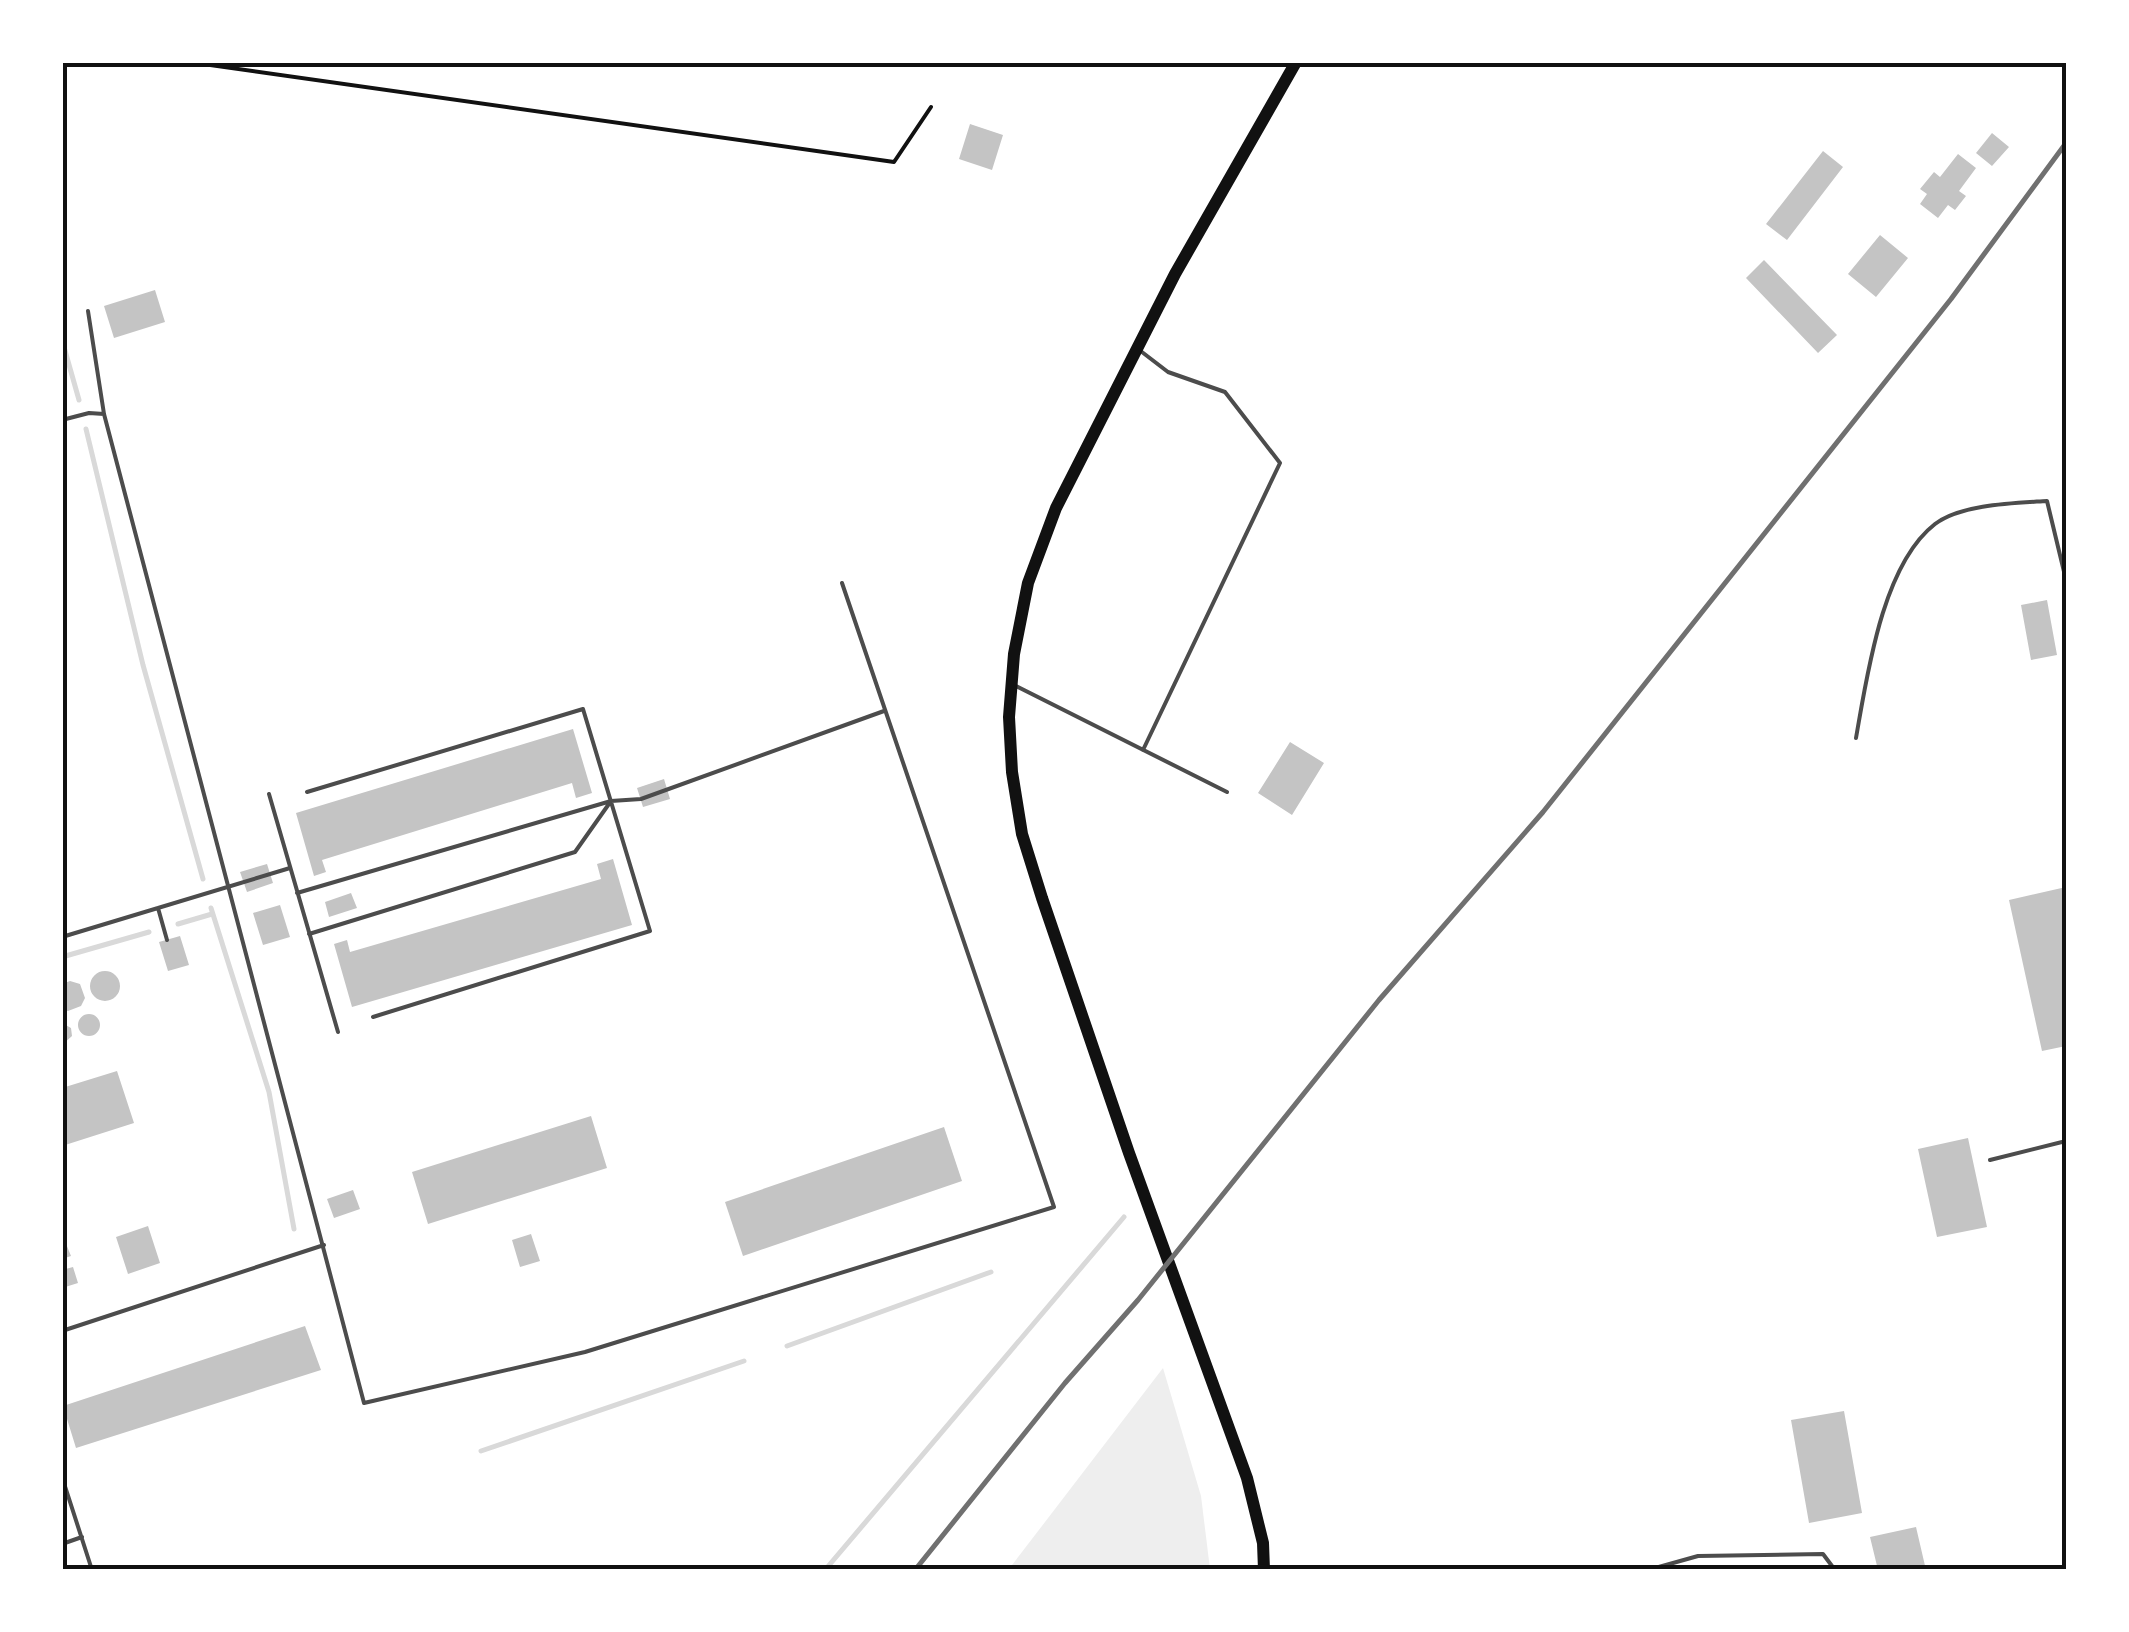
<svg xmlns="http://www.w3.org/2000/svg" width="2129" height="1632" font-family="Roboto,sans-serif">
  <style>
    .green { fill: #eee }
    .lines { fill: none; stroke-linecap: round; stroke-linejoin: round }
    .stream { stroke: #d9d9d9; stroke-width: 5 }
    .building { fill: #c4c4c4 }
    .path { stroke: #111; stroke-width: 4 }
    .service { stroke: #4c4c4c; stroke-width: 4 }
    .secondary { stroke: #111; stroke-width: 12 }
    .rail { stroke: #707070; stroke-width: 5 }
    .neatline { fill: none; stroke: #111; stroke-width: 4 }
  </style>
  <rect width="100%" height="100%" fill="#fff"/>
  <path class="green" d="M 1163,1368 L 1201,1496 L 1210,1569 L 1009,1569 Z"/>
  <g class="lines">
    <path class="stream" d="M 62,340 L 79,400
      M 86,429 L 143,665 L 203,879
      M 211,908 L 269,1092 L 294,1229
      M 178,924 L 212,914
      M 62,957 L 149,932
      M 787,1346 L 991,1272
      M 481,1451 L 744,1361
      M 825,1570 L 1124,1217"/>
  </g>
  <path class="building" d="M 970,124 L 1003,135 L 992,170 L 959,159 Z
    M 1992,133 L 2009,147 L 1992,166 L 1976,153 Z
    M 1823,151 L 1843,167 L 1787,240 L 1766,224 Z
    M 1958,154 L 1976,168 L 1959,191 L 1966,196 L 1955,210 L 1948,205 L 1938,218 L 1920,204 L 1927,194 L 1920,189 L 1934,172 L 1940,177 Z
    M 1880,235 L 1908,258 L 1876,297 L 1848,274 Z
    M 1764,260 L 1837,335 L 1818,353 L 1746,278 Z
    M 155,290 L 165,322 L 114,338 L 104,306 Z
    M 2047,600 L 2057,655 L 2031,660 L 2021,605 Z
    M 573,729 L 592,793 L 576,798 L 572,783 L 322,860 L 326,872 L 314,876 L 296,813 Z
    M 1290,742 L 1324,763 L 1292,815 L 1258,793 Z
    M 664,779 L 670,799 L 643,807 L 637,788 Z
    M 613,859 L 632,925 L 352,1007 L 334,944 L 347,940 L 350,952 L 601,879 L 597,864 Z
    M 267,864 L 273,883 L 247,892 L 240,872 Z
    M 2066,887 L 2066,1046 L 2042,1051 L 2009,900 Z
    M 351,893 L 357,908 L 329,917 L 325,902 Z
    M 280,905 L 290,937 L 263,945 L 253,913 Z
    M 180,936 L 189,965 L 168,971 L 159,942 Z
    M90 986a15 15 0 1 1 30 0a15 15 0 1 1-30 0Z
    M 70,981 L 80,984 L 85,998 L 81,1006 L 68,1011 L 62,1009 L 62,984 Z
    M78 1025a11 11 0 1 1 22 0a11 11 0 1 1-22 0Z
    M 62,1023 L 71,1028 L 72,1036 L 62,1045 Z
    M 117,1071 L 134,1123 L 62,1146 L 62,1088 Z
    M 591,1116 L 607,1168 L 428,1224 L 412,1172 Z
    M 944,1127 L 962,1181 L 743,1256 L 725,1202 Z
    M 1968,1138 L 1987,1227 L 1937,1237 L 1918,1149 Z
    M 353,1190 L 360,1209 L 334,1218 L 327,1199 Z
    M 148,1226 L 160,1263 L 128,1274 L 116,1237 Z
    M 62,1234 L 71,1256 L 62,1259 Z
    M 531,1234 L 540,1261 L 520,1267 L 512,1240 Z
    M 73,1267 L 78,1283 L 62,1288 L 62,1270 Z
    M 305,1326 L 321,1370 L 76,1448 L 63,1406 Z
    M 1844,1411 L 1862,1513 L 1809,1523 L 1791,1420 Z
    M 1916,1527 L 1926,1570 L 1878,1570 L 1870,1537 Z"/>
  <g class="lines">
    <path class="path" d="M 189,62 L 894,162 L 931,107"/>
    <path class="service" d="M 1854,62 L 1859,65
      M 88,311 L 104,414 L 364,1403 L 585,1352 L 1054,1207 L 842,583
      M 1138,349 L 1168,372 L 1225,392 L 1280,463 L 1143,750
      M 62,420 L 89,413 L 104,414
      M 1016,686 L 1227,792
      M 1856,738 C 1867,676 1882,565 1935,524 C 1961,504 2016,503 2047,501 L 2066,580
      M 307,792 L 583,709 L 650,931 L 373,1017
      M 269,794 L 338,1032
      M 297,893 L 611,801 L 641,799 L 884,711
      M 158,908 L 167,940
      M 309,934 L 575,852 L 611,801
      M 62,937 L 290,868
      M 1990,1160 L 2066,1141
      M 62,1331 L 324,1245
      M 62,1477 L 92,1570
      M 62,1544 L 82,1537
      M 1648,1570 L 1698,1556 L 1823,1554 L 1835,1570"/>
    <path class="secondary" d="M 1264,1570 L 1263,1543 L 1247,1478 L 1129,1153 L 1042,898 L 1022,834 L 1012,772 L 1009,717 L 1014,654 L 1028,583 L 1056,508 L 1175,274 L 1296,62"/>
    <path class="rail" d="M 915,1570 L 1065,1383 L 1138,1300 L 1379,1000 L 1543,812 L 1951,299 L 2066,143"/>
  </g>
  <rect width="2129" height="1632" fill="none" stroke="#ffffff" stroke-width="130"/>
  <rect x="65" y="65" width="1999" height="1502" class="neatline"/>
</svg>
